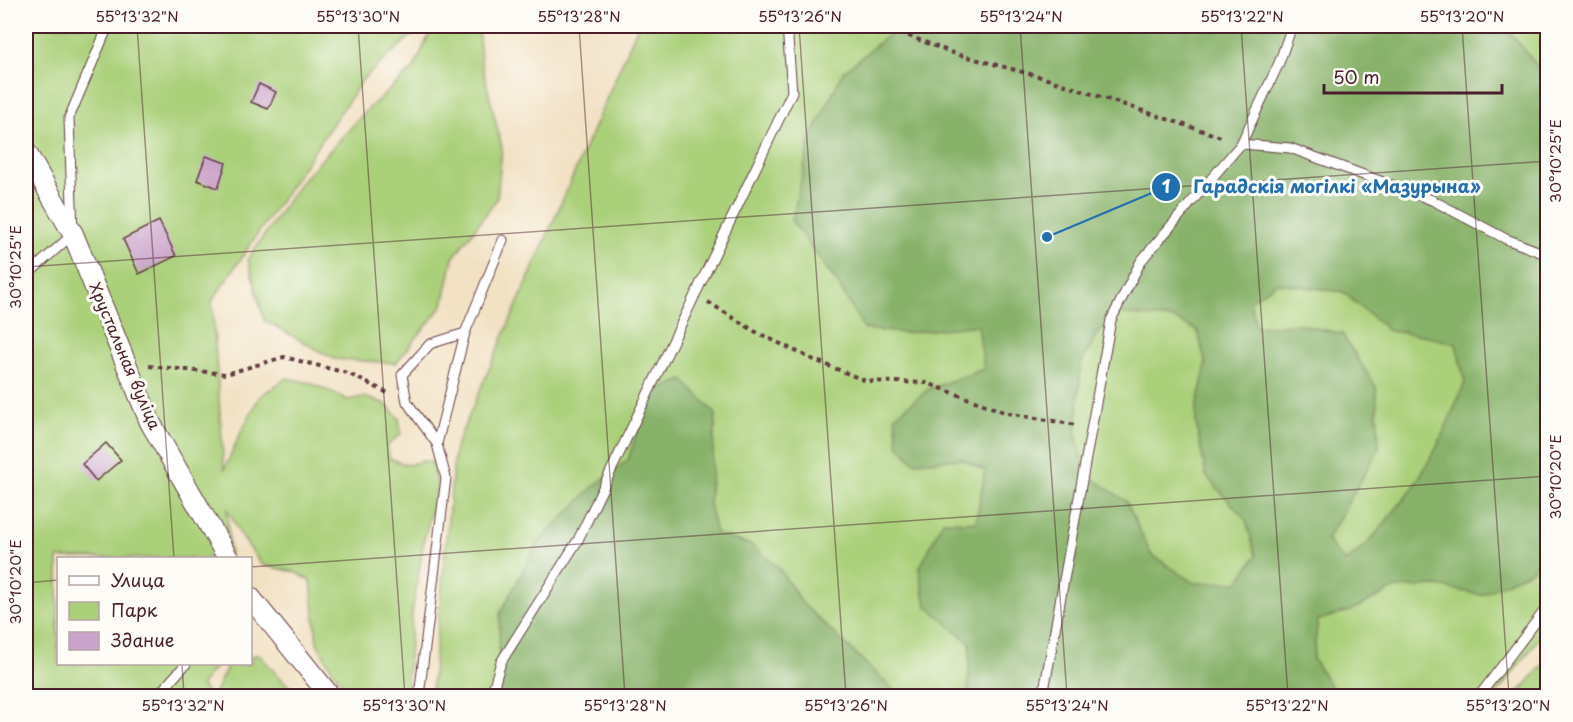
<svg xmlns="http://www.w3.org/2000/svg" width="1573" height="722" font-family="'Playpen Sans',sans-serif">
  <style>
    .green { fill: #abd07a; stroke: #7a7852; stroke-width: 1.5 }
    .forest { fill: #88b26a; stroke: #69684a; stroke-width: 1.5; fill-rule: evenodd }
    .building { fill: #caa3ca }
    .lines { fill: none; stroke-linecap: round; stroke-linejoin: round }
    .service-casing { stroke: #633c42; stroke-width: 11 }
    .minor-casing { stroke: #633c42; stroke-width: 22 }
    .path { stroke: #633c42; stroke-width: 4; stroke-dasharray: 4.5 4.5; stroke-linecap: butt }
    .service { stroke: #fff; stroke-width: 9 }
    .minor { stroke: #fff; stroke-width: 20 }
    .ticks { fill: none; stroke: #4a1f2b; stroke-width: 1.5; stroke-opacity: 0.45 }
    .labels { text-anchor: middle; stroke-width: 6; stroke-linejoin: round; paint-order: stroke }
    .street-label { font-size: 16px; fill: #4a1f2b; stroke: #fdfcf7 }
    .leader { fill: none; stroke: #1f6fb2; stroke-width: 2 }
    .callout-dot { fill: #1f6fb2; stroke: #fdfcf7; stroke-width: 2 }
    .mark-label { font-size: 18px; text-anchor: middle; font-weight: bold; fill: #fff }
    .callout-label { font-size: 18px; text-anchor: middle; font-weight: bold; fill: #1f6fb2; stroke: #fdfcf7; stroke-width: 6; stroke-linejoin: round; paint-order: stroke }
    .neatline { fill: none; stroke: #4a1f2b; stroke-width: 2 }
    .ticks-label { font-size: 15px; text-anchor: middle; fill: #4a1f2b }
  </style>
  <rect width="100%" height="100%" fill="#fdfcf7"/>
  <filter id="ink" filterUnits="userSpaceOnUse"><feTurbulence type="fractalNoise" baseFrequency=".0167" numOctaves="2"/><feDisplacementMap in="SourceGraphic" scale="12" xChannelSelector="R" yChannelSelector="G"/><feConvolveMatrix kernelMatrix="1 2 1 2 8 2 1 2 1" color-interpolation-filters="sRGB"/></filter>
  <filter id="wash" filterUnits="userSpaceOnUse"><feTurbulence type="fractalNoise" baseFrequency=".008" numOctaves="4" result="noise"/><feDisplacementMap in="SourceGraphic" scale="24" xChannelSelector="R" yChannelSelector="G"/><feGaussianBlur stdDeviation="1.35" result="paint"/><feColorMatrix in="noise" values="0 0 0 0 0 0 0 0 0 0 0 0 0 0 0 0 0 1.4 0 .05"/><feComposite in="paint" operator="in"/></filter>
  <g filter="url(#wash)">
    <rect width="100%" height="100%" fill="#f2e1c3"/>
    <path class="green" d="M 26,26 L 422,26 L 363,79 L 212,301 L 224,470 L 241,432 L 260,396 L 287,378 L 311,383 L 348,400 L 363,397 L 384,403 L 399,418 L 401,434 L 388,445 L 389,458 L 407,465 L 423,461 L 431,462 L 438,486 L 424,539 L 412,613 L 406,696 L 352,696 L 333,671 L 317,643 L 311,581 L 295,572 L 262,565 L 240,534 L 227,508 L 230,558 L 58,558 L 58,664 L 217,664 L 201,685 L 210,696 L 26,696 Z
      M 433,26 L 478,26 L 481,61 L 502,148 L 497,199 L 453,258 L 443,305 L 396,363 L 334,359 L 264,320 L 248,259 L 300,183 L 368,109 L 414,68 Z
      M 638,26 L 1547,26 L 1547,628 L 1495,696 L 431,696 L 455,448 Z
      M 258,654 L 298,696 L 213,696 L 228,665 L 250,664 L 251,657 Z
      M 1547,661 L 1547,696 L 1515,696 Z"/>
    <path class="forest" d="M 894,26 L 1505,26 L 1543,73 L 1547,82 L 1547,549 L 1532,570 L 1481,595 L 1438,586 L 1396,588 L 1350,611 L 1318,620 L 1313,659 L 1334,691 L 1332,696 L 968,696 L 970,643 L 926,605 L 919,569 L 943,521 L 976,522 L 985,471 L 963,459 L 914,462 L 898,445 L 895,416 L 929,389 L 984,369 L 978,325 L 905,333 L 864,329 L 838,284 L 792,221 L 810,140 L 843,72 L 892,32 ZM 1277,283 L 1343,292 L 1389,331 L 1423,335 L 1456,344 L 1465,383 L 1437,447 L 1413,488 L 1369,542 L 1345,562 L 1327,540 L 1379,448 L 1376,387 L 1342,334 L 1299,324 L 1256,327 L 1250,301 ZM 1121,314 L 1174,319 L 1198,331 L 1206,365 L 1196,409 L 1196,423 L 1206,476 L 1246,520 L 1256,556 L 1238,582 L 1194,583 L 1151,554 L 1126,501 L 1086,474 L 1076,435 L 1081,364 L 1097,334 Z
      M 683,380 L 716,414 L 709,504 L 716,534 L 751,545 L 778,567 L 802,603 L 900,696 L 497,696 L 500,614 L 537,544 L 593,487 L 628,460 L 650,393 Z"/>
    <g id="blocks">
      <path class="building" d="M 259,84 L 276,92 L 268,109 L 251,102 Z
        M 206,156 L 226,163 L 218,188 L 197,180 Z
        M 159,221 L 176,256 L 139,274 L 123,239 Z
        M 106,443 L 121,460 L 96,481 L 82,464 Z"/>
    </g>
  </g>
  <g filter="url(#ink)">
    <use href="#blocks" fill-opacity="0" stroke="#633c42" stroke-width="1.5"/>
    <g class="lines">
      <defs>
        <path id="service" d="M 1241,144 L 1290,148 L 1432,200 L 1506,239 L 1548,255
          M 26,276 L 73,234 L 69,118 L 108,26
          M 437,444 L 465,333
          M 157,696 L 186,664
          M 419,696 L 446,478 L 437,444 L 407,402 L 402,375 L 430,344 L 465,333 L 503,240
          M 491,696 L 501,662 L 578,540 L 792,92 L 787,26
          M 1043,696 L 1111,320 L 1141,261 L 1241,144 L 1279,63 L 1292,26
          M 1479,696 L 1548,606
          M 1542,696 L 1548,690"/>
        <path id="minor" d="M 26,152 L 73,234 L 150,422 L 228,558
          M 250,597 L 330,696"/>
      </defs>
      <use href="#service" class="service-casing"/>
      <use href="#minor" class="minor-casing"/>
      <path class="path" d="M 883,26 L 953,53 L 1041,77 L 1224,138
        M 708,302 L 756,332 L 812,359 L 866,381 L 927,383 L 1007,413 L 1076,425
        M 149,366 L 226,374 L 284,357 L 347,373 L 390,394"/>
      <use href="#service" class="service"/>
      <use href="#minor" class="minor"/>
    </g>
  </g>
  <path class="ticks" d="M 137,26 L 174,558M 358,26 L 405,696M 579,26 L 625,696M 799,26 L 846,696M 1020,26 L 1067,696M 1241,26 L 1288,696M 1462,26 L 1509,696M 26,267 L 1548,161M 250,567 L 1548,476M 26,583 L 58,580M 182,664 L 184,696"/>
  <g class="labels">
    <g class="street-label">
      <text transform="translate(125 356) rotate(67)" y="6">Хрустальная вуліца</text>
    </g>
  </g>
  <path class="leader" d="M1047 237L1166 187"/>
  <g class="callout-dot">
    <circle cx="1047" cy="237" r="6"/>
    <circle cx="1166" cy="187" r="15"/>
  </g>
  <g class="mark-label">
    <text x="1166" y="193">1</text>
  </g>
  <g class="callout-label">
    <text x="1337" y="193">Гарадскія могілкі «Мазурына»</text>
  </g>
  <rect width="1573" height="722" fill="none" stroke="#fdfcf7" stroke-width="66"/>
  <rect x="57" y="557" width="195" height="108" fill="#fdfcf7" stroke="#b5a4a5" stroke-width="1.5"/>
  <rect x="69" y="576" width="30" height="9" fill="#ffffff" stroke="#b5a4a5" stroke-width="1.5"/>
  <text x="111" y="587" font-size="18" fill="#4a1f2b">Улица</text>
  <rect x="69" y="602" width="30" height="18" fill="#abd07a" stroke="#b5a4a5" stroke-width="1.5"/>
  <text x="111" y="617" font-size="18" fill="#4a1f2b">Парк</text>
  <rect x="69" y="632" width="30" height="18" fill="#caa3ca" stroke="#b5a4a5" stroke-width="1.5"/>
  <text x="111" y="647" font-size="18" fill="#4a1f2b">Здание</text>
  <path d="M1324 84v9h178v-9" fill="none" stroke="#4a1f2b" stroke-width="3"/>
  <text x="1333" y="84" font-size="18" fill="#4a1f2b" stroke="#fdfcf7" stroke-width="4.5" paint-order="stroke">50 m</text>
  <rect x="33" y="33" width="1507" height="656" class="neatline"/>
  <g class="ticks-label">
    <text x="137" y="22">55°13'32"N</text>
    <text x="358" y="22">55°13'30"N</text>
    <text x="579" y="22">55°13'28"N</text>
    <text x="800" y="22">55°13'26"N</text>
    <text x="1021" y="22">55°13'24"N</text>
    <text x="1242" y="22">55°13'22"N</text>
    <text x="1462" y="22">55°13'20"N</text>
    <text transform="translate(1556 161) rotate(-90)" y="5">30°10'25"E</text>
    <text transform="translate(16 267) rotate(-90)" y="5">30°10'25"E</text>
    <text transform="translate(1556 477) rotate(-90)" y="5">30°10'20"E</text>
    <text transform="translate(16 582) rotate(-90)" y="5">30°10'20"E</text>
    <text x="183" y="711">55°13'32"N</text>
    <text x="404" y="711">55°13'30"N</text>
    <text x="625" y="711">55°13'28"N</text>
    <text x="846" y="711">55°13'26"N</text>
    <text x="1067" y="711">55°13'24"N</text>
    <text x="1287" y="711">55°13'22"N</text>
    <text x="1508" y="711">55°13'20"N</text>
  </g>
</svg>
